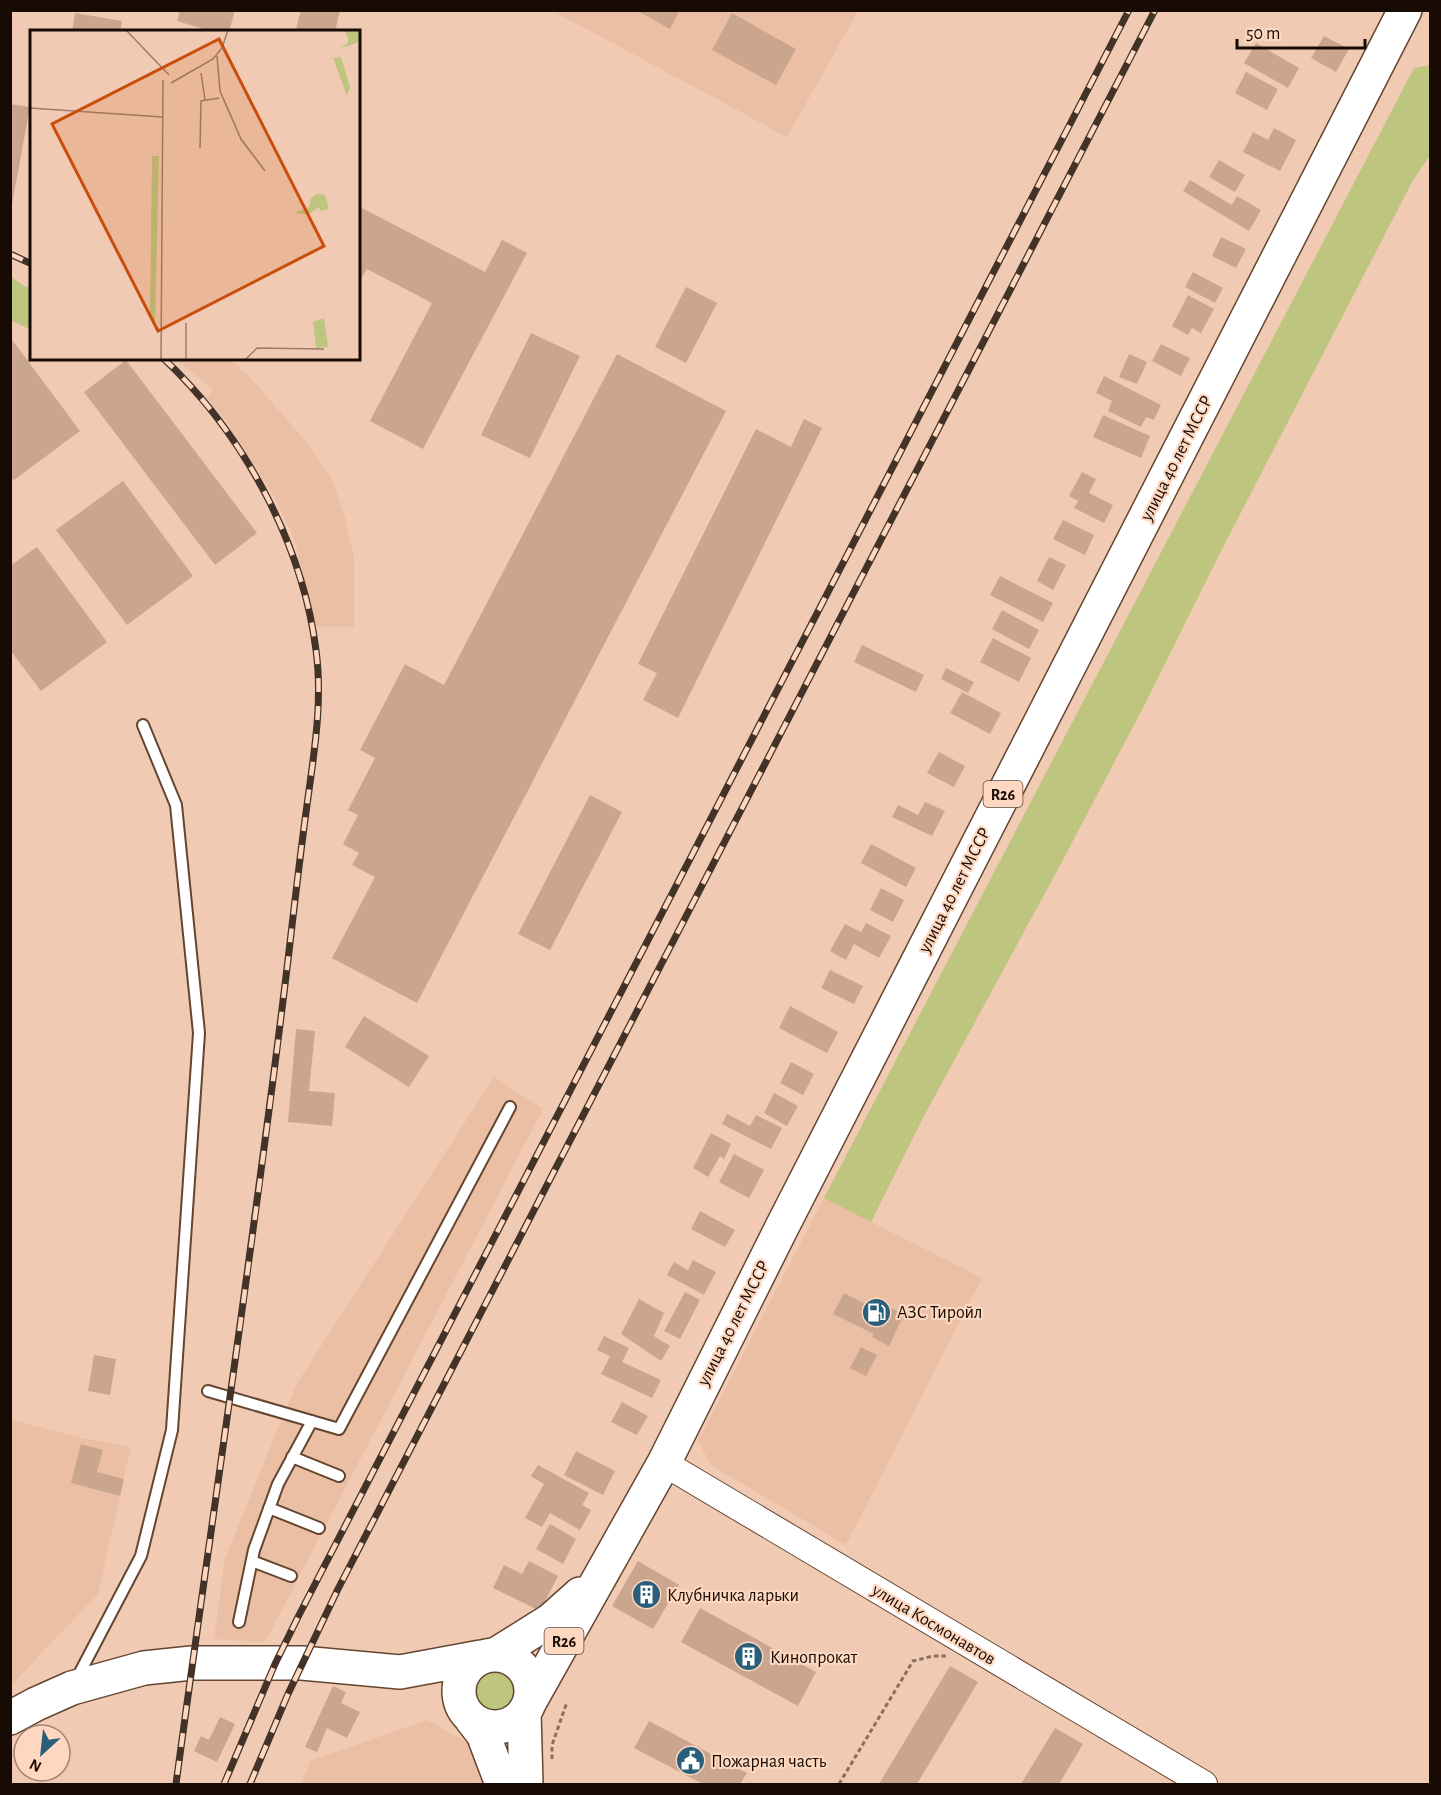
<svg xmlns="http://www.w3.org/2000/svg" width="1441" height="1795" font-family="'Alegreya Sans',sans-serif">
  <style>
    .built { fill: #ebbfa3 }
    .green { fill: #bdc57f }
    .building { fill: #cba68f }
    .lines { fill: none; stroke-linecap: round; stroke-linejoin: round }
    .service-casing { stroke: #644530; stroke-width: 14 }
    .tertiary-casing { stroke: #644530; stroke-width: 28 }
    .primary-casing { stroke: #644530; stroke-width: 36 }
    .path { stroke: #896f5f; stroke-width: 3; stroke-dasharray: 4.5 3; stroke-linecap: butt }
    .service { stroke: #fff; stroke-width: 10 }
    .tertiary { stroke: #fff; stroke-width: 26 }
    .primary { stroke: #fff; stroke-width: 33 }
    .rail-casing { stroke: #433227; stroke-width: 7 }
    .rail { stroke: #fdd7bf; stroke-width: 4.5; stroke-dasharray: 14; stroke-linecap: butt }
    .labels { text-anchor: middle; stroke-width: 4.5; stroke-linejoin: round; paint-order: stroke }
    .shield { fill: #fdd7bf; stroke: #5c483c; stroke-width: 1.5 }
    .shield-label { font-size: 16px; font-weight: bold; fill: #170b04 }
    .street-label { font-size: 18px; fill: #170b04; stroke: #fdd7bf }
    .poi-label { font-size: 18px; fill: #170b04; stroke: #fdd7bf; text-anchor: start }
    .inset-road { fill: none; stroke: #997e6c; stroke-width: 1.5 }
    .view { fill: #c94d0b; fill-opacity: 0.15; stroke: #c94d0b; stroke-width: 3 }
    .inset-edge { fill: none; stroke: #170b04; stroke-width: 3 }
  </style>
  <rect width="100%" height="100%" fill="#f0cab2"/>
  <path class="built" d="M 553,11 L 858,11 L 787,137 Z
    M 175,359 L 229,359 L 247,374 L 302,437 L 332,479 L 345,517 L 354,558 L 354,627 L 316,627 L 294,538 L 274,496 L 227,422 L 207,398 L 213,389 Z
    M 494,1077 L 543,1109 L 265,1642 L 214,1639 L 225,1558 L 296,1385 Z
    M 824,1198 L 982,1278 L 846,1545 L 711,1465 L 698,1441 Z
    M 10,1419 L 77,1437 L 131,1447 L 98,1594 L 11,1685 Z
    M 427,1720 L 470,1744 L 489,1784 L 301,1784 L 310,1761 Z"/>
  <path class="green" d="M 1430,65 L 1430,155 L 1412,182 L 1220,553 L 1145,704 L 1056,873 L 925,1114 L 871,1222 L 824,1198 L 1414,68 Z
    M 10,276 L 24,286 L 31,288 L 31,330 L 11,320 Z
    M 491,1669 C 508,1669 518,1676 523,1692 L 509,1720 C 476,1732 450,1683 491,1669 Z"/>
  <path class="building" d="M 180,10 L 235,10 L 229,32 L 214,32 L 177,21 Z
    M 301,10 L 340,10 L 335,32 L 305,32 L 296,29 Z
    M 636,10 L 680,10 L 670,29 Z
    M 75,13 L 122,21 L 120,32 L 72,32 Z
    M 732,13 L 796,49 L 776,85 L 712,50 Z
    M 1324,36 L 1349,49 L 1336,72 L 1311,58 Z
    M 1256,43 L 1299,68 L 1288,88 L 1244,63 Z
    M 1246,72 L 1278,89 L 1267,110 L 1235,93 Z
    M 10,104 L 30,107 L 12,204 L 10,204 Z
    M 1274,128 L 1296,140 L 1280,171 L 1243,152 L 1253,132 L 1268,140 Z
    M 1219,160 L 1245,175 L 1235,192 L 1209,177 Z
    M 1190,180 L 1232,205 L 1237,196 L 1261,210 L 1249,231 L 1183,191 Z
    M 358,206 L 485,272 L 502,240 L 527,253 L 423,449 L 370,421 L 432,303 L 367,269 L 358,284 Z
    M 1221,237 L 1246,249 L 1236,268 L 1212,256 Z
    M 1193,272 L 1223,288 L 1215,303 L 1185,287 Z
    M 686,287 L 717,303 L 686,363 L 655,347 Z
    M 1188,295 L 1214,309 L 1201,333 L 1192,328 L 1188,335 L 1172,326 Z
    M 531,333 L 580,356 L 530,458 L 481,435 Z
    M 10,337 L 80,431 L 14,480 L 10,476 Z
    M 1161,344 L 1190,358 L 1181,376 L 1152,361 Z
    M 617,354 L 726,411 L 417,1003 L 332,958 L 375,877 L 352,865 L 359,853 L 343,844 L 358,815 L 348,810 L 375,758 L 360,750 L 405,664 L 444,685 Z
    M 1129,354 L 1147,362 L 1137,384 L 1119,377 Z
    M 126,360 L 257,533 L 215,565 L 84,392 Z
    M 1104,376 L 1161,405 L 1154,420 L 1146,417 L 1141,427 L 1108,411 L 1112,401 L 1096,393 Z
    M 1103,415 L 1150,436 L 1141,458 L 1093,437 Z
    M 804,419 L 822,428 L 678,718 L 643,700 L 657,673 L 638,664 L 756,429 L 791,447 Z
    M 1082,472 L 1096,479 L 1089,493 L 1113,505 L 1104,523 L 1074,508 L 1078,501 L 1069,496 Z
    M 123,481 L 193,576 L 127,625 L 56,530 Z
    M 1063,520 L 1094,535 L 1085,555 L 1053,539 Z
    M 37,547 L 107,642 L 41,691 L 10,650 L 10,566 Z
    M 1049,557 L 1066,565 L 1053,590 L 1037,581 Z
    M 1000,576 L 1053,603 L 1043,622 L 990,595 Z
    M 1002,610 L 1039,630 L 1029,649 L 992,629 Z
    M 993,638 L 1031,658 L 1019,682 L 980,662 Z
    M 862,645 L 924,675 L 916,692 L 854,662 Z
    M 946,668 L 974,682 L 968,693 L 941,679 Z
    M 962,692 L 1001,713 L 990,734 L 950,713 Z
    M 939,752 L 965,766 L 954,787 L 927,773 Z
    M 590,795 L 622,812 L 550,950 L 518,934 Z
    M 925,802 L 945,811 L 932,836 L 892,817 L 898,805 L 918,815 Z
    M 871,844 L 916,868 L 906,887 L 861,863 Z
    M 881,888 L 904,900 L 893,922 L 870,910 Z
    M 866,923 L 891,936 L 879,958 L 854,944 L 846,960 L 830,951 L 845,924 L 861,932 Z
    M 830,970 L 863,986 L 854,1004 L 821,988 Z
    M 790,1006 L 838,1032 L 827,1053 L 779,1028 Z
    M 364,1016 L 429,1056 L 409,1087 L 345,1047 Z
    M 296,1029 L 315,1031 L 309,1091 L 335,1093 L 332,1126 L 288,1122 Z
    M 791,1062 L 814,1074 L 803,1095 L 780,1083 Z
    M 774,1093 L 798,1106 L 787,1126 L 764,1113 Z
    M 727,1114 L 750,1126 L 756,1115 L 782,1128 L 771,1149 L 722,1124 Z
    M 711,1133 L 731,1144 L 724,1159 L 720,1156 L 708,1177 L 693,1168 Z
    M 734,1154 L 764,1170 L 749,1198 L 719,1182 Z
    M 700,1211 L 735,1230 L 725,1247 L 691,1229 Z
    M 693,1260 L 716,1272 L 704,1295 L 667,1275 L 674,1262 L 688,1270 Z
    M 685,1292 L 700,1300 L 680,1339 L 664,1331 Z
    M 844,1293 L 883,1313 L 887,1306 L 904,1314 L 889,1346 L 872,1337 L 874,1334 L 833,1314 Z
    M 639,1299 L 664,1313 L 654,1336 L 670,1346 L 661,1361 L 621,1334 Z
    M 604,1336 L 629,1348 L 622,1362 L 661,1380 L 652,1398 L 601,1374 L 610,1356 L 597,1350 Z
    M 861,1347 L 877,1355 L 866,1376 L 850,1368 Z
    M 94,1355 L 116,1359 L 110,1395 L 88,1391 Z
    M 622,1402 L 648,1416 L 637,1435 L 611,1422 Z
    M 81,1444 L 103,1450 L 97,1472 L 124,1479 L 120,1496 L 71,1483 Z
    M 576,1451 L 615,1471 L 603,1495 L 564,1475 Z
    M 538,1465 L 589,1493 L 582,1505 L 591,1510 L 580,1530 L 550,1513 L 542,1527 L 525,1518 L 544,1484 L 531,1476 Z
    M 550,1524 L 576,1539 L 563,1564 L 536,1549 Z
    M 529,1561 L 558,1576 L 540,1611 L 493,1588 L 504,1565 L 522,1574 Z
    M 638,1561 L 679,1585 L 653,1629 L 612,1606 Z
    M 700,1608 L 816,1672 L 798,1706 L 681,1642 Z
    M 950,1666 L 978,1682 L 917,1784 L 879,1784 Z
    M 333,1686 L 346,1692 L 341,1703 L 360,1712 L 347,1738 L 327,1728 L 317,1752 L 305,1747 Z
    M 220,1717 L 235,1724 L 217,1762 L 194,1751 L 201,1736 L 209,1740 Z
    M 649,1721 L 747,1773 L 740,1784 L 703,1784 L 634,1748 Z
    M 1055,1728 L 1083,1744 L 1059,1784 L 1021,1784 Z"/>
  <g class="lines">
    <defs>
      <path id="service" d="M 208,1391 L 339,1429 L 510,1107
        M 292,1457 L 339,1476
        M 269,1508 L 319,1528
        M 252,1561 L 291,1576
        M 239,1622 L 254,1550 L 278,1484 L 312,1421
        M 76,1680 L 141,1556 L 172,1430 L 199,1033 L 176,805 L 143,725"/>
      <path id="tertiary" d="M 665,1461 L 674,1469 L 1204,1784"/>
      <path id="primary" d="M459 1691a36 36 0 1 1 72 0a36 36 0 1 1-72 0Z
        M 495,1655 L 551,1620 L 580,1594
        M 528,1705 L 665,1461 L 782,1227 L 1405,10
        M 524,1712 L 526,1784
        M 10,1718 L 36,1704 L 72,1688 L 144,1668 L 192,1663 L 302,1663 L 400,1672 L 481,1657
        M 472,1720 L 483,1734 L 502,1784"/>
    </defs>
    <use href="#service" class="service-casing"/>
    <use href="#tertiary" class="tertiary-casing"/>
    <use href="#primary" class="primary-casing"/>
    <path class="path" d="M 552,1759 L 552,1745 L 567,1702
      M 839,1784 L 913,1661 L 933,1656 L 947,1656"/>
    <use href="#service" class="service"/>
    <use href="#tertiary" class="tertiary"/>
    <use href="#primary" class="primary"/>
    <defs>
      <path id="rail" d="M 10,254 L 32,264
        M 163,358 C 243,433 302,542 316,650 C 323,702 314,753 307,805 C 300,856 294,908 288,960 C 255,1235 213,1510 176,1784
        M 224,1784 L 275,1664 L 298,1617 L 1129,10
        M 250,1784 L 288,1694 L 338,1589 L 1155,10"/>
    </defs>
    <use href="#rail" class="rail-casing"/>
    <use href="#rail" class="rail"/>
  </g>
  <defs>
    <symbol id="fuel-disc" viewBox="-11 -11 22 22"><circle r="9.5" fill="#2a5f7b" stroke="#fdd7bf"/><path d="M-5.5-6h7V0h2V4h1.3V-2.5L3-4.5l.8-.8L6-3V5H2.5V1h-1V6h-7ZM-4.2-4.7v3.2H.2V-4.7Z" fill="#fff"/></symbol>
    <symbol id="building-disc" viewBox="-11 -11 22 22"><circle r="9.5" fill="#2a5f7b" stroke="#fdd7bf"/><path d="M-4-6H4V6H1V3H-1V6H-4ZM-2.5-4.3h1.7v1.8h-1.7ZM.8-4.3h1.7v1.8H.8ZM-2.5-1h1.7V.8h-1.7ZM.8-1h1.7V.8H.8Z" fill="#fff"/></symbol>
    <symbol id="civic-disc" viewBox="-11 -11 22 22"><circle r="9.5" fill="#2a5f7b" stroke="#fdd7bf"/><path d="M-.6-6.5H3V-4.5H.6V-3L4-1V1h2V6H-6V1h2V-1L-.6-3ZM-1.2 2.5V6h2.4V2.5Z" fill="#fff"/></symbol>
  </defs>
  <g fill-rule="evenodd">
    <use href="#fuel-disc" x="860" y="1296" width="33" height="33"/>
    <use href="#building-disc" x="630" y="1578" width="33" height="33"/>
    <use href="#building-disc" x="732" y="1640" width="33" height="33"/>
    <use href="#civic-disc" x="674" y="1744" width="33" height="33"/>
  </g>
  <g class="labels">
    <g class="shield">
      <rect x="983.5" y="781" width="39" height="26" rx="4.5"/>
      <rect x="544.5" y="1628" width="39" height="26" rx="4.5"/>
    </g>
    <g class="shield-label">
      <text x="1003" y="800">R26</text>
      <text x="564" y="1647">R26</text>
    </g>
    <g class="street-label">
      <text transform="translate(1176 458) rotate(-63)" y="6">улица 40 лет МССР</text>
      <text transform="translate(954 890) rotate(-63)" y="6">улица 40 лет МССР</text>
      <text transform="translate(733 1323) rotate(-63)" y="6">улица 40 лет МССР</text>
      <text transform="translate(934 1624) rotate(31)" y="6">улица Космонавтов</text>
    </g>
    <g class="poi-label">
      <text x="897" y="1318">АЗС Тиройл</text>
      <text x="667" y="1601">Клубничка ларьки</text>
      <text x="770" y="1663">Кинопрокат</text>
      <text x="711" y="1767">Пожарная часть</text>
    </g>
  </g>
  <g transform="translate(30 30)">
    <rect width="330" height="330" fill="#f0cab2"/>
    <path d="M 306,0 L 330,0 L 330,12 L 311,18 L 318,13 L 318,8 L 315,2 ZM 311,27 L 320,57 L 317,66 L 303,28 ZM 122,126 L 129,126 L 125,293 L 120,288 ZM 287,164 L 295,165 L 299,179 L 291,181 L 289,177 L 278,185 L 264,183 L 279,177 L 281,168 ZM 294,288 L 298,317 L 286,318 L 283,292 Z" fill="#bdc57f"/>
    <path class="inset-road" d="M 96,0 L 139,45M 187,26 L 190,61 L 211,109 L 235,141M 171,43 L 175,70M 141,53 L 183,29 L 192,18 L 198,0M 0,78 L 132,87M 170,118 L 171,71 L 189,68M 131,330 L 133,50M 156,330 L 156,293M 215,330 L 227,318 L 294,319"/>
    <path class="view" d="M 189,9 L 294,216 L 128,301 L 22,94 Z"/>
    <rect width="330" height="330" class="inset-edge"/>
  </g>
  <rect width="1441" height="1795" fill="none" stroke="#170b04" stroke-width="24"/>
  <g transform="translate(42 1753) rotate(207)"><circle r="28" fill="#fdd7bf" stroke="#a18574" stroke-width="1.5"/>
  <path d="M0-4.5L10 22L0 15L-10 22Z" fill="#2a5f7b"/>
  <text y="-9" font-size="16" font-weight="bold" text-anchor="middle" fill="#170b04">N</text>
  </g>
  <path d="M1237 39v9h128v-9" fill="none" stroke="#170b04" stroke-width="3"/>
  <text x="1246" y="39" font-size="18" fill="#170b04" stroke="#fdd7bf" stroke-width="4.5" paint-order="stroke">50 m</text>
</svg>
